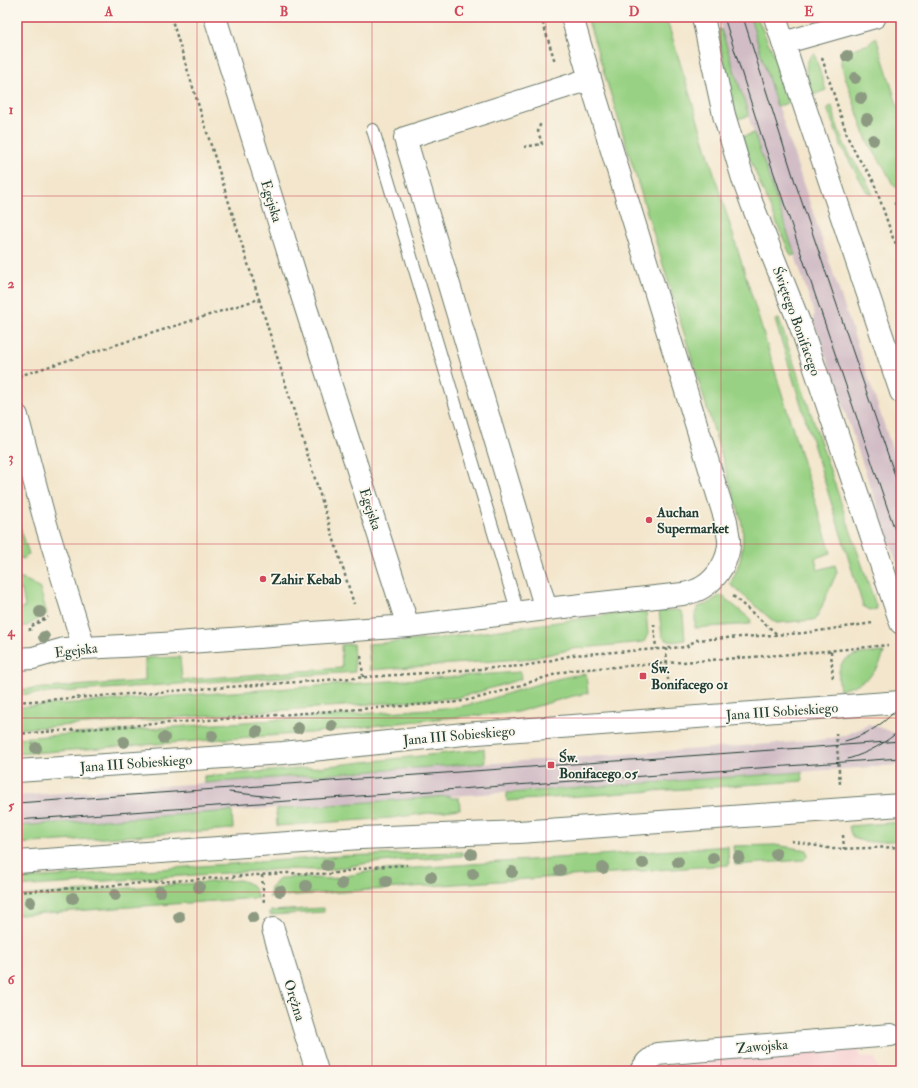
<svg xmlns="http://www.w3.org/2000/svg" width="918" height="1088" font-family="'IM FELL Double Pica',serif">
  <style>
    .built { fill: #f7cfd2 }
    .industrial { fill: #d2bdc6 }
    .green { fill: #98d183; stroke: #5c875c }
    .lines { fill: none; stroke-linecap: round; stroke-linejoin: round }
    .service-casing { stroke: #697869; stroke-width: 14 }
    .minor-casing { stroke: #697869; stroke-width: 24 }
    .tertiary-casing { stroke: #697869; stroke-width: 24 }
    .secondary-casing { stroke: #697869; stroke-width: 24 }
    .path { stroke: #697869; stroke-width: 2.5; stroke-dasharray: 3 3; stroke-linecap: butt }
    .service { stroke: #fff; stroke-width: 12 }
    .minor { stroke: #fff; stroke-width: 22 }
    .tertiary { stroke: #fff; stroke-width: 22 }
    .secondary { stroke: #fff; stroke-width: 22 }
    .tram { stroke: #1f3d34; stroke-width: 1 }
    .tree { fill: #8c9a81 }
    .grid { fill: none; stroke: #d1495b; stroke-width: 1; stroke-opacity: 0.55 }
    .poi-dot { fill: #d1495b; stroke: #fbf7ec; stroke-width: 1.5 }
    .labels { text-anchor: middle; stroke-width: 3.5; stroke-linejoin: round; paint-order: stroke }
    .street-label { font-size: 14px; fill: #1f3d34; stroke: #fbf7ec }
    .poi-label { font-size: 14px; font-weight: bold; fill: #1f3d34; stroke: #fbf7ec; text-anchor: start }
    .neatline { fill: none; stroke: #d1495b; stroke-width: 1.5 }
    .grid-label { font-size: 13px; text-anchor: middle; font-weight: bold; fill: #d1495b }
  </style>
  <rect width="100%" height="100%" fill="#fbf7ec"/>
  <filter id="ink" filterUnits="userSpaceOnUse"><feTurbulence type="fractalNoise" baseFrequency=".025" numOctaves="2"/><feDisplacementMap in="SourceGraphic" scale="8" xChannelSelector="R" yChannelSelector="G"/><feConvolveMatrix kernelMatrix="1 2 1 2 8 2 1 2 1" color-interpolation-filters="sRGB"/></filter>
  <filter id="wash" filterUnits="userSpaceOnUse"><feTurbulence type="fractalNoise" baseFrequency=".012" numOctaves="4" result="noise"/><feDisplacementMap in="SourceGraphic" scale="16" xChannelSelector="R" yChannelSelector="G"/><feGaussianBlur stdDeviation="0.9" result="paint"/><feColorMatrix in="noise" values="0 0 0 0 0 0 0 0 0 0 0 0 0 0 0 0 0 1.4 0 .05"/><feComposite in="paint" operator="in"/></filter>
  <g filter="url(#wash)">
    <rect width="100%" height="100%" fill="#f3e6cc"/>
    <path class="built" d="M 857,1048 L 860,1057 L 875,1058 L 879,1071 L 675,1071 L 672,1060 Z"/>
    <path class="industrial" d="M 718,17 L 750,17 L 801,177 L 901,475 L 901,575 L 816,328 L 813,316 L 815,315 L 741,95 Z
      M 869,724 L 892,732 L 898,736 L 901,740 L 901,762 L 899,765 L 17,826 L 17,796 L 799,742 L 799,741 L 819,740 L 843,736 L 862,728 Z"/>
    <path class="green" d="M 587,17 L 666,17 L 831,553 L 815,558 L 818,570 L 835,565 L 837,572 L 818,615 L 816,619 L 813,620 L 777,623 L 773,621 L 730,584 C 741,565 746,541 741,519 Z
      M 750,17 L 757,17 L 774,55 L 790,102 L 777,107 Z
      M 721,29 L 749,116 L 737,119 L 717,30 Z
      M 876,37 L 901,117 L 901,188 L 896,187 L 893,185 L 885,169 L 867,141 L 841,65 L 841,59 L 845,51 L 869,44 Z
      M 814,53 L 826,90 L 813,95 C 808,81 800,65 814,53 Z
      M 832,106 C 836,121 840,137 848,151 C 856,166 867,178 873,195 L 867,192 L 842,148 L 827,108 Z
      M 754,133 L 795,255 L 791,256 C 774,216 756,177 742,137 Z
      M 779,319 L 877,609 L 870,610 L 863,606 L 775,320 Z
      M 18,521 L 29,554 L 23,559 L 17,557 L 17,522 Z
      M 17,577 L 30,582 L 40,589 L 47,614 L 27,626 L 17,626 L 17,609 L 25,607 L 22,590 L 17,591 Z
      M 721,595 L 749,618 L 751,620 L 750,624 L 695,628 L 695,614 L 698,607 L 707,604 Z
      M 678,610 L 682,612 L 683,615 L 685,640 C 677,641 668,644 662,636 L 659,611 Z
      M 630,612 L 646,612 L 648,634 L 644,642 L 572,649 L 534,658 L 370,670 L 368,644 L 434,639 Z
      M 353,644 L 355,672 L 17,695 L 17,690 L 145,681 L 145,658 L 180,657 L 182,680 L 342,668 L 341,645 Z
      M 884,652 C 879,674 861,685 840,690 C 839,684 838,677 839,671 C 842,651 869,654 884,652 Z
      M 520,672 L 521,679 L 475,693 L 456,698 L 17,729 L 17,707 Z
      M 586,674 L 588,693 L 569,697 L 517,712 L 435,719 L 309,733 L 17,754 L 17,738 L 458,707 C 501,699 542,678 586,674 Z
      M 484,749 L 485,763 L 204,783 L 204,776 L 309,768 Z
      M 802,772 L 803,781 L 507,801 L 507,793 Z
      M 450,796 L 451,798 L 459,798 L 460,809 L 391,818 L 277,826 L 276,809 Z
      M 232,811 L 233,829 L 17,844 L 17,826 Z
      M 901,822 L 901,840 C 890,841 862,845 853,837 C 850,834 850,830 849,826 Z
      M 775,845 L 807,850 L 808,856 L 804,860 L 735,865 L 733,846 Z
      M 728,846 L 729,865 L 269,897 L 271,888 L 276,881 L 282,878 L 295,877 L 331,879 L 372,871 Z
      M 462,852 L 462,856 L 368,863 L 335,869 L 314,870 L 286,869 L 17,887 L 17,879 L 342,856 Z
      M 239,880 C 250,882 255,887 258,898 L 17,915 L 17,896 Z
      M 324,908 L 324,912 L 270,915 L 270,911 Z"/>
  </g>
  <g filter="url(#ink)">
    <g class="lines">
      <defs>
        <path id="service" d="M 373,130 L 518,613"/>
        <path id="minor" d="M 783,43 L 875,17
          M 17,416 L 45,521 L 84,648
          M 546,609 L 405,138 L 590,79
          M 408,626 L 546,609 L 683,594 C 689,593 697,591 703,587 C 718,578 730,558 729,540 C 728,534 727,527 726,521 L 590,79 L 572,17
          M 17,659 L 33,658 L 64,649 L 162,644 L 408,626 L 297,280 L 215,17
          M 273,929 L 317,1071
          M 641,1071 L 647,1062 L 657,1054 L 891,1035"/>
        <path id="tertiary" d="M 703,17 L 724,115 L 744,182 L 752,204 L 801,327 L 901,623
          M 775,17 L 794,75 L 901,392"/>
        <path id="secondary" d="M 17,771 L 283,753 L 464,734 L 901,702
          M 17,862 L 360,838 L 519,832 L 901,805"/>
      </defs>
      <use href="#service" class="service-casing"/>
      <use href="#minor" class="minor-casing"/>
      <use href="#tertiary" class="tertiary-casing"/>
      <use href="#secondary" class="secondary-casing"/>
      <path class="path" d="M 171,17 L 259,299
        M 541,17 L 555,62
        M 822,58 L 848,138 L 857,156 L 872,178 L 878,194 L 893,238 L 901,253
        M 524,147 L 542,144 L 538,131 L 541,122
        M 894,204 L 901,202
        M 19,376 L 259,299 L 354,604
        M 733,596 L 778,635
        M 654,624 L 656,649
        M 30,631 L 30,627 L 48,617
        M 666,648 L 668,680
        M 831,651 L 833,680
        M 361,656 L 363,678
        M 17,702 L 522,666 L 535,664 L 573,655 L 686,647 L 696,640 L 804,633 L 873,623
        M 836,733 L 840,784
        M 17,734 L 457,702 C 496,696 533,679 572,670 L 806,653 L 888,645
        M 843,835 L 844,849
        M 791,841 L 833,849 L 901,847
        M 262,875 L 264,904
        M 17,892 L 286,873 L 330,874 L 370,867 L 407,865"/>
      <use href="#service" class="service"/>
      <use href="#minor" class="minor"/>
      <use href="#tertiary" class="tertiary"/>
      <use href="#secondary" class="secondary"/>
      <path class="tram" d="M 724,17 L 765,147 L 901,548
        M 743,17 L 794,179 L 901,493
        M 845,741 C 868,735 887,722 901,704
        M 848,759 C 868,753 886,743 901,729
        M 229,792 L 280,798
        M 17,803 L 901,741
        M 17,820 L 901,758"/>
    </g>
    <g class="tree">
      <circle cx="847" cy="56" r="6"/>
      <circle cx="855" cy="78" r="6"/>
      <circle cx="861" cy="98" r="6"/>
      <circle cx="867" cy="119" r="6"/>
      <circle cx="873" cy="140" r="6"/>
      <circle cx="40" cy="612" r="6"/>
      <circle cx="44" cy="637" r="6"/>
      <circle cx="332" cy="726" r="6"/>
      <circle cx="298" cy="728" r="6"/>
      <circle cx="257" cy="731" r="6"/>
      <circle cx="212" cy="736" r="6"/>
      <circle cx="164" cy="738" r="6"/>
      <circle cx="124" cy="742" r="6"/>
      <circle cx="36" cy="748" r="6"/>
      <circle cx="471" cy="854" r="6"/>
      <circle cx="776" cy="854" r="6"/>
      <circle cx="739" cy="857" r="6"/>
      <circle cx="713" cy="858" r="6"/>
      <circle cx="678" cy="862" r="6"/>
      <circle cx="643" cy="863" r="6"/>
      <circle cx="327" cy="865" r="6"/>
      <circle cx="603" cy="868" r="6"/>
      <circle cx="560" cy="870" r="6"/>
      <circle cx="512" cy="872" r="6"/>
      <circle cx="473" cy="874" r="6"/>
      <circle cx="431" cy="877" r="6"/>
      <circle cx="386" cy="881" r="6"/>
      <circle cx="342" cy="884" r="6"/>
      <circle cx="306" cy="886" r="6"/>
      <circle cx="199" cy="887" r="6"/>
      <circle cx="280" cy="891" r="6"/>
      <circle cx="160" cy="892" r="6"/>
      <circle cx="115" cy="895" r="6"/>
      <circle cx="73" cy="898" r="6"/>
      <circle cx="30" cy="902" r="6"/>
      <circle cx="179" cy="917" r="6"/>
      <circle cx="253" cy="917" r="6"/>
    </g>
  </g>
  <path class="grid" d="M 197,17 L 197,1071M 372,17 L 372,1071M 546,17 L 546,1071M 721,17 L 721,1071M 17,196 L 901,196M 17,370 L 901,370M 17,544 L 901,544M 17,718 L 901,718M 17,892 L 901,892"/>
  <g class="poi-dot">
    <circle cx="649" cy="520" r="4"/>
    <circle cx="263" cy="579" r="4"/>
    <rect x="639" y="672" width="8" height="8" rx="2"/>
    <rect x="547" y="761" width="8" height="8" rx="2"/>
  </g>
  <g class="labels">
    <g class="street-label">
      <text transform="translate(272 201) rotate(73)" y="5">Egejska</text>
      <text transform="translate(797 321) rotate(70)" y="5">Świętego Bonifacego</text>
      <text transform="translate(371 509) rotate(72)" y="5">Egejska</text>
      <text transform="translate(76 650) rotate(-7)" y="5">Egejska</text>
      <text transform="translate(782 711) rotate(-4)" y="5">Jana III Sobieskiego</text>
      <text transform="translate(459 735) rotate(-5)" y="5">Jana III Sobieskiego</text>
      <text transform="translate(136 763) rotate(-4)" y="5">Jana III Sobieskiego</text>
      <text transform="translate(295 1000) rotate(73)" y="5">Orężna</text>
      <text transform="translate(762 1046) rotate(-5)" y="5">Zawojska</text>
    </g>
    <g class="poi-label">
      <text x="657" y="517">Auchan<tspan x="657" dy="16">Supermarket</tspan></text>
      <text x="271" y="584">Zahir Kebab</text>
      <text x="651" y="673">Św.<tspan x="651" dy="16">Bonifacego 01</tspan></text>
      <text x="559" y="762">Św.<tspan x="559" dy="16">Bonifacego 05</tspan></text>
    </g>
  </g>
  <rect width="918" height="1088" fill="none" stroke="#fbf7ec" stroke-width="44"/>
  <rect x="22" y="22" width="874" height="1044" class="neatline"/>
  <g class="grid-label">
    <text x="109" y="16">A</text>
    <text x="284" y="16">B</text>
    <text x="459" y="16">C</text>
    <text x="634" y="16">D</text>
    <text x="809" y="16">E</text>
    <text x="11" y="114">1</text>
    <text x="11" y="288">2</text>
    <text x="11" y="462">3</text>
    <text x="11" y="636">4</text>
    <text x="11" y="810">5</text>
    <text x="11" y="984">6</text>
  </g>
</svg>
